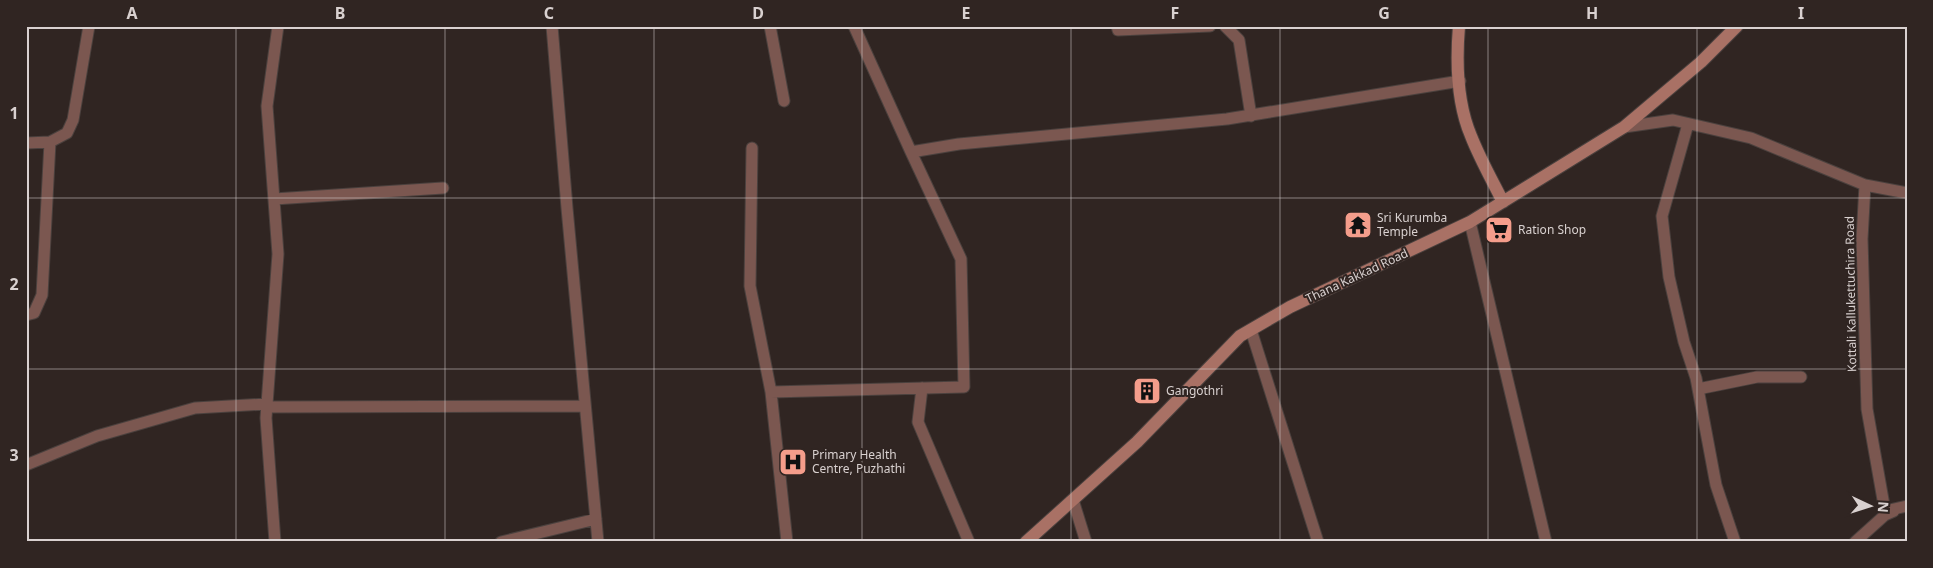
<svg xmlns="http://www.w3.org/2000/svg" width="1933" height="568" font-family="'Noto Sans',sans-serif">
  <style>
    .lines { fill: none; stroke-linecap: round; stroke-linejoin: round }
    .minor-casing { stroke: #4b413e; stroke-width: 13 }
    .secondary-casing { stroke: #4b413e; stroke-width: 14 }
    .minor { stroke: #7b5750; stroke-width: 11 }
    .secondary { stroke: #a97165; stroke-width: 12 }
    .grid { fill: none; stroke: #d9d1d0; stroke-width: 1; stroke-opacity: 0.55 }
    .labels { text-anchor: middle; stroke-width: 4; stroke-linejoin: round; paint-order: stroke }
    .poi-label { font-size: 12px; fill: #d9d1d0; stroke: #302522; text-anchor: start }
    .street-label { font-size: 12px; fill: #d9d1d0; stroke: #302522 }
    .neatline { fill: none; stroke: #d9d1d0; stroke-width: 2 }
    .grid-label { font-size: 16px; text-anchor: middle; font-weight: bold; fill: #d9d1d0 }
  </style>
  <rect width="100%" height="100%" fill="#302522"/>
  <g class="lines">
    <defs>
      <path id="minor" d="M 552,26 L 567,208 L 598,542
        M 770,26 L 784,101
        M 854,26 L 911,152 L 959,144 L 1227,119 L 1460,81
        M 1117,26 L 1118,30 L 1210,26
        M 1225,26 L 1239,40 L 1251,116
        M 1688,124 L 1662,216 L 1669,277 L 1684,342 L 1696,378 L 1716,485 L 1735,542
        M 1624,127 L 1673,120 L 1751,138 L 1865,185 L 1862,239 L 1867,409 L 1885,511 L 1907,506
        M 26,143 L 50,142
        M 752,148 L 750,286 L 771,392
        M 1865,185 L 1907,193
        M 274,199 L 443,188
        M 1470,222 L 1546,542
        M 26,315 L 34,313 L 42,295 L 50,142 L 67,133 L 73,120 L 89,26
        M 1251,330 L 1318,542
        M 922,388 L 918,422 L 969,542
        M 1698,389 L 1757,377 L 1801,377
        M 267,407 L 585,406
        M 26,465 L 97,436 L 195,408 L 267,404
        M 1073,500 L 1086,542
        M 275,542 L 266,418 L 278,254 L 267,106 L 278,26
        M 501,542 L 596,519
        M 787,542 L 771,392 L 964,387 L 961,259 L 911,152
        M 1855,542 L 1885,515 L 1894,511"/>
      <path id="secondary" d="M 1459,26 C 1456,62 1457,103 1471,136 C 1480,159 1492,180 1503,202
        M 1026,542 L 1137,442 L 1240,336 L 1290,307 L 1470,222 L 1624,127 L 1701,62 L 1737,26"/>
    </defs>
    <use href="#minor" class="minor-casing"/>
    <use href="#secondary" class="secondary-casing"/>
    <use href="#minor" class="minor"/>
    <use href="#secondary" class="secondary"/>
  </g>
  <path class="grid" d="M 236,26 L 236,542M 445,26 L 445,542M 654,26 L 654,542M 862,26 L 862,542M 1071,26 L 1071,542M 1280,26 L 1280,542M 1488,26 L 1488,542M 1697,26 L 1697,542M 26,198 L 1907,198M 26,369 L 1907,369"/>
  <defs>
    <symbol id="temple-square" viewBox="-11 -11 22 22"><rect x="-9" y="-9" width="18" height="18" rx="4" fill="#f49d8b" stroke="#302522"/><path d="M0-6L5-2H3V0L6.5 2.5H4V6H1.5V3h-3V6H-4V2.5H-6.5L-3 0V-2H-5Z" fill="#111"/></symbol>
    <symbol id="supermarket-square" viewBox="-11 -11 22 22"><rect x="-9" y="-9" width="18" height="18" rx="4" fill="#f49d8b" stroke="#302522"/><path d="M-6-5.5h2.5l.6 2H6L4.5 2H-2.5L-4.4-4H-6ZM-1.5 3.2a1.3 1.3 0 1 0 .1 0ZM3 3.2a1.3 1.3 0 1 0 .1 0Z" fill="#111"/></symbol>
    <symbol id="building-square" viewBox="-11 -11 22 22"><rect x="-9" y="-9" width="18" height="18" rx="4" fill="#f49d8b" stroke="#302522"/><path d="M-4-6H4V6H1V3H-1V6H-4ZM-2.5-4.3h1.7v1.8h-1.7ZM.8-4.3h1.7v1.8H.8ZM-2.5-1h1.7V.8h-1.7ZM.8-1h1.7V.8H.8Z" fill="#111"/></symbol>
    <symbol id="hospital-square" viewBox="-11 -11 22 22"><rect x="-9" y="-9" width="18" height="18" rx="4" fill="#f49d8b" stroke="#302522"/><path d="M-5-5h3v3.5h4V-5h3V5h-3V1.5h-4V5h-3Z" fill="#111"/></symbol>
  </defs>
  <g fill-rule="evenodd">
    <use href="#temple-square" x="1342" y="209" width="32" height="32"/>
    <use href="#supermarket-square" x="1483" y="214" width="32" height="32"/>
    <use href="#building-square" x="1131" y="375" width="32" height="32"/>
    <use href="#hospital-square" x="777" y="446" width="32" height="32"/>
  </g>
  <g class="labels">
    <g class="poi-label">
      <text x="1377" y="222">Sri Kurumba<tspan x="1377" dy="14">Temple</tspan></text>
      <text x="1518" y="234">Ration Shop</text>
      <text x="1166" y="395">Gangothri</text>
      <text x="812" y="459">Primary Health<tspan x="812" dy="14">Centre, Puzhathi</tspan></text>
    </g>
    <g class="street-label">
      <text transform="translate(1357 276) rotate(-25)" y="4">Thana Kakkad Road</text>
      <text transform="translate(1851 294) rotate(-91)" y="4">Kottali Kallukettuchira Road</text>
    </g>
  </g>
  <rect width="1933" height="568" fill="none" stroke="#302522" stroke-width="55"/>
  <g transform="translate(1870 506) rotate(94)" stroke="#302522" stroke-width="4" paint-order="stroke">
  <path d="M0-4L9 19L0 12L-9 19Z" fill="#d9d1d0"/>
  <text y="-8" font-size="14" font-weight="bold" text-anchor="middle" fill="#d9d1d0">N</text>
  </g>
  <rect x="28" y="28" width="1878" height="512" class="neatline"/>
  <g class="grid-label">
    <text x="132" y="19">A</text>
    <text x="340" y="19">B</text>
    <text x="549" y="19">C</text>
    <text x="758" y="19">D</text>
    <text x="966" y="19">E</text>
    <text x="1175" y="19">F</text>
    <text x="1384" y="19">G</text>
    <text x="1592" y="19">H</text>
    <text x="1801" y="19">I</text>
    <text x="14" y="119">1</text>
    <text x="14" y="290">2</text>
    <text x="14" y="461">3</text>
  </g>
</svg>
